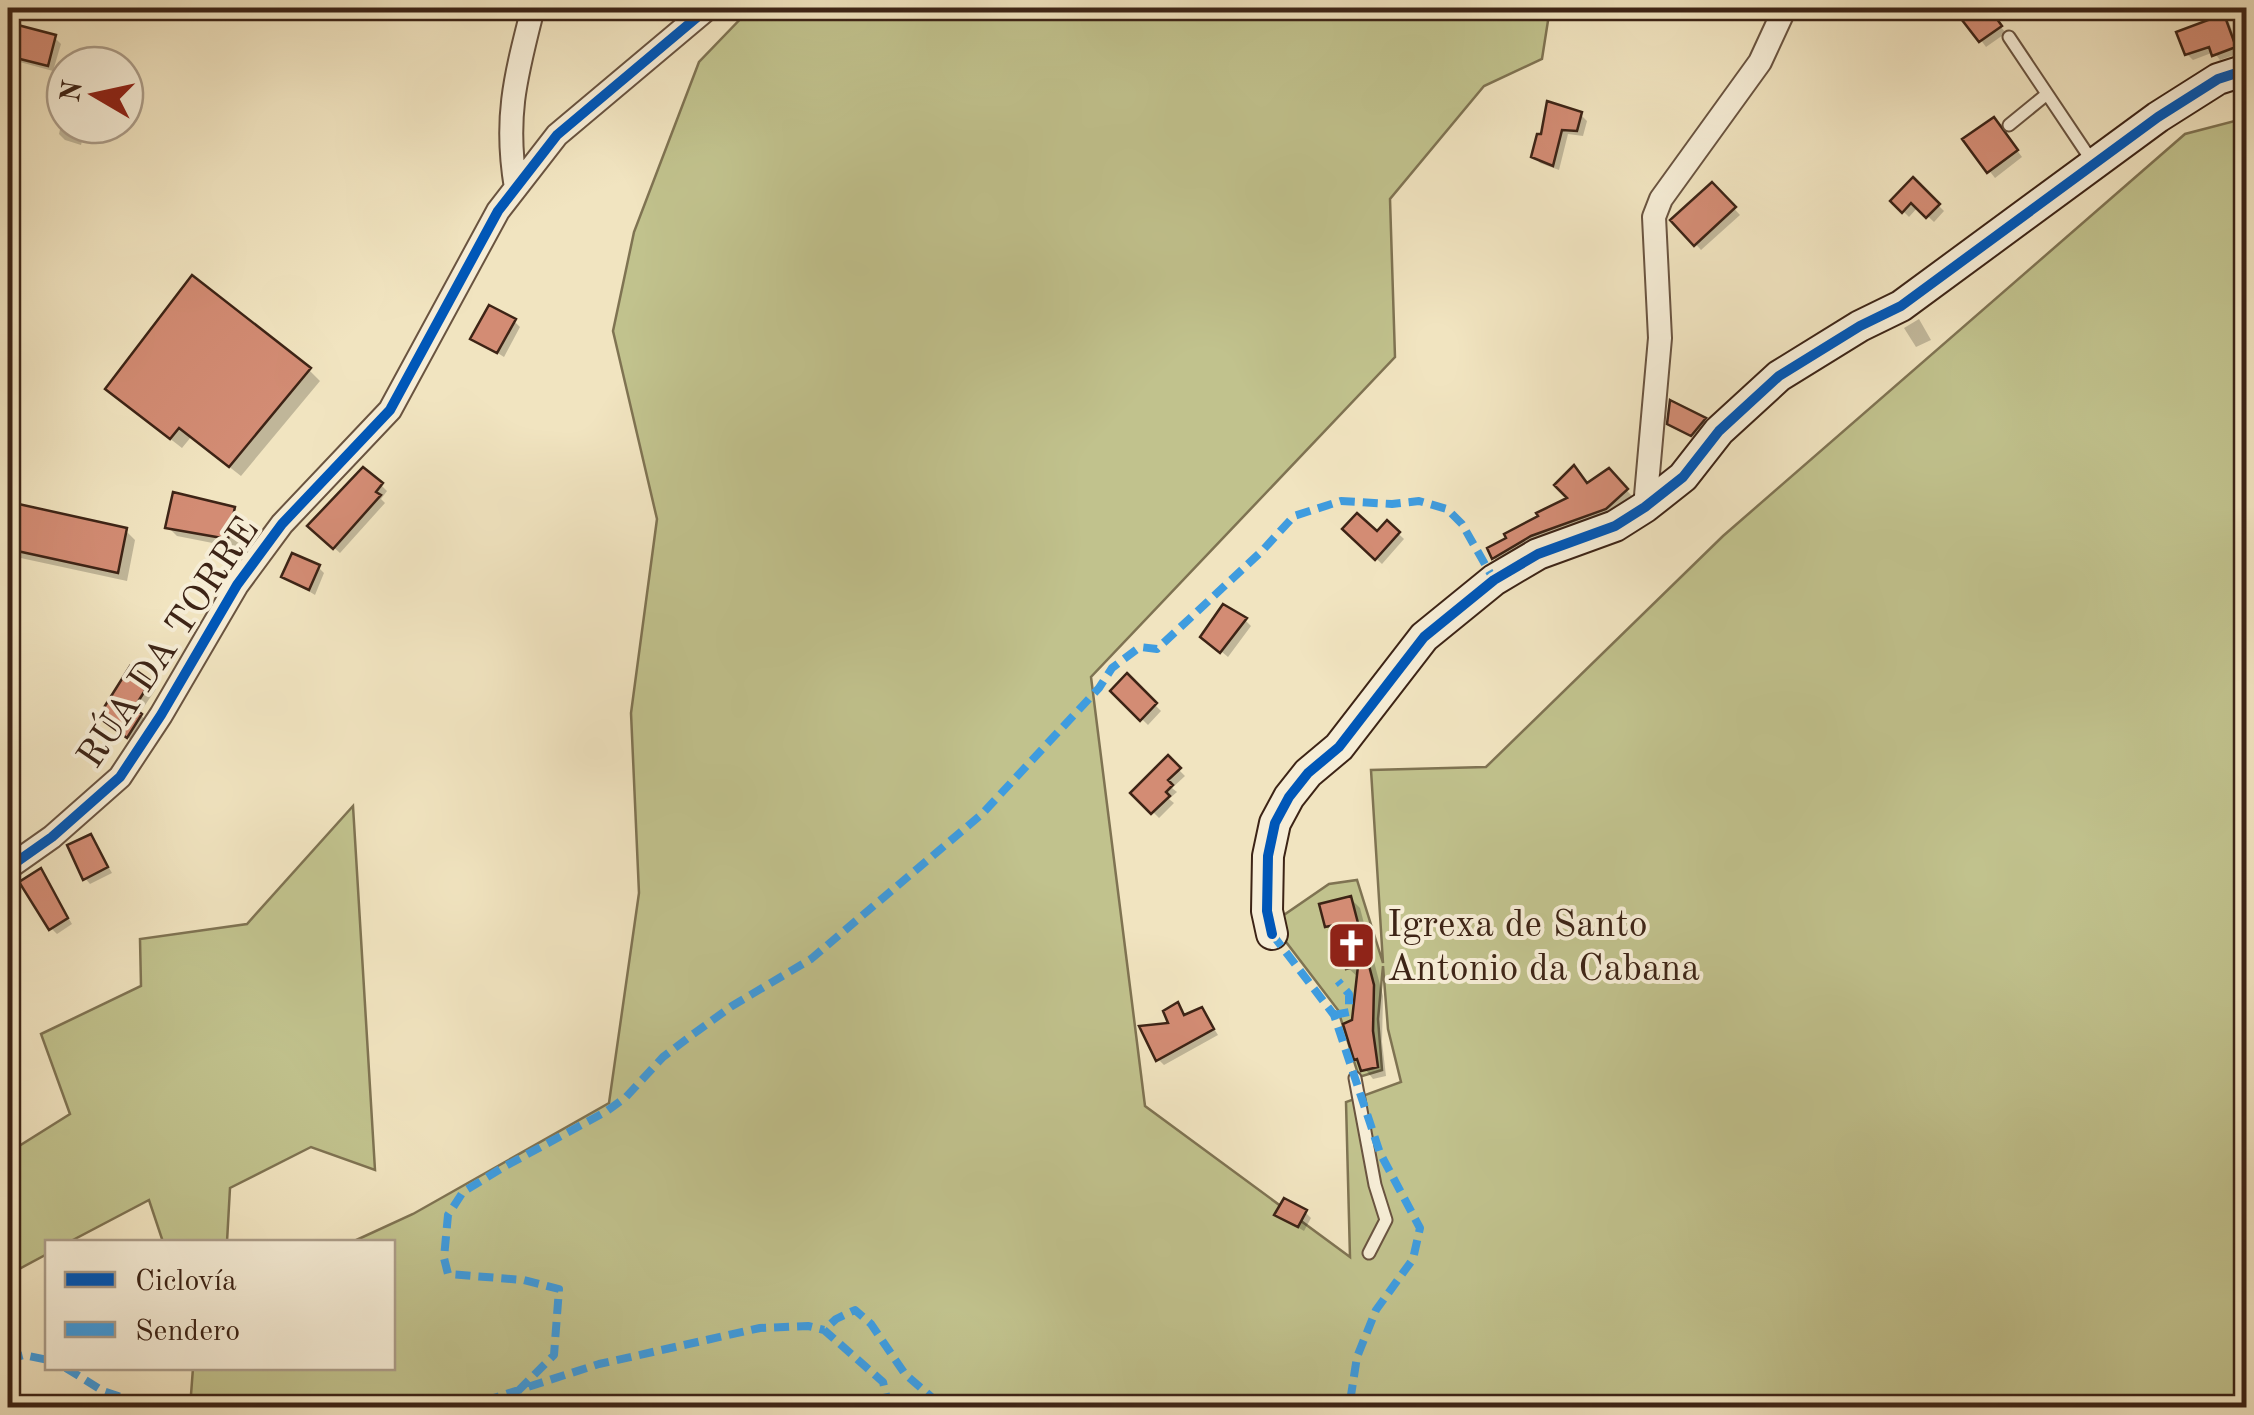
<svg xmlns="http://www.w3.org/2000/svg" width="2254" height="1415" font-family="'Old Standard TT',serif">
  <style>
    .green { fill: #c1c28d; stroke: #7f7352; stroke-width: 2.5 }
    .shadow { fill: #0003 }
    .building { fill: #d38c74; stroke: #3d2416; stroke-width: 2.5 }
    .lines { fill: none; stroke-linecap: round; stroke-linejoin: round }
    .lane-casing { stroke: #6a5440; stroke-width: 15 }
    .street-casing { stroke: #6a5440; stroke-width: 26 }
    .secondary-casing { stroke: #3d2416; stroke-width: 34 }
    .lane { stroke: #f6edd6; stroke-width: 11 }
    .street { stroke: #f6edd6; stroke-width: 22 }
    .secondary { stroke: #f6edd6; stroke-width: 30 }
    .quiet { stroke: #3f9cdf; stroke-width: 8; stroke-dasharray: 15 8; stroke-linecap: butt }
    .cycleway-casing { stroke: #f6edd6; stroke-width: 16 }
    .cycleway { stroke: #0057b8; stroke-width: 10 }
    .labels { text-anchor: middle; stroke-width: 8; stroke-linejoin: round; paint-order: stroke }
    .street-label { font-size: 38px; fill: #3d2416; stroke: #f6edd6 }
    .poi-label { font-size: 38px; fill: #3d2416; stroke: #f6edd6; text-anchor: start }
  </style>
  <rect width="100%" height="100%" fill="#f1e4c0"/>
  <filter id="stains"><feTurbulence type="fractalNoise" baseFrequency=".002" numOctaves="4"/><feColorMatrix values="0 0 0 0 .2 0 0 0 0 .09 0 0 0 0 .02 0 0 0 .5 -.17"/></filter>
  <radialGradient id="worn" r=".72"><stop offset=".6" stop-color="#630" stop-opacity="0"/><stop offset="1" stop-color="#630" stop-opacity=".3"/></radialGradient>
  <path class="green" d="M 751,8 L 1550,8 L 1542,59 L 1484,86 L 1390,199 L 1395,357 L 1091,677 L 1145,1106 L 1350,1257 L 1346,1102 L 1401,1082 L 1388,1029 L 1383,966 L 1378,1019 L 1382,1070 L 1359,1077 L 1338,1010 L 1280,934 L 1281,917 L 1329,884 L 1357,880 L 1383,963 L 1371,770 L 1486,767 L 1723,536 L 2185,134 L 2246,118 L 2246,1407 L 190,1408 L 193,1368 L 392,1368 L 392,1242 L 352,1242 L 413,1214 L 609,1103 L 639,893 L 631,713 L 657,519 L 613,331 L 634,232 L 699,62 Z
    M 353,806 L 375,1170 L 311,1147 L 230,1188 L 227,1242 L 163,1242 L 149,1200 L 69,1242 L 48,1242 L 47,1254 L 8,1275 L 8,1153 L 70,1114 L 41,1034 L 141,986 L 140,939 L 247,924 Z"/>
  <path class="shadow" d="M 1984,8 L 2006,33 L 1986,47 L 1966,20 Z
    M 2223,17 L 2229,22 L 2240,53 L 2220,60 L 2214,52 L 2193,60 L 2187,54 Z
    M 55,38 L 61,44 L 53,71 L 16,61 L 10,55 Z
    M 1581,115 L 1587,121 L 1583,136 L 1568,134 L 1559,170 L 1540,163 L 1534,156 L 1543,137 Z
    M 62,120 L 65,125 L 80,125 L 85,130 L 81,145 L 65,140 L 59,134 Z
    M 1999,126 L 2022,157 L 1995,178 L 1965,140 Z
    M 1913,180 L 1944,211 L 1934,222 L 1918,207 L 1909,217 L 1893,201 Z
    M 1712,185 L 1740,215 L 1701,250 L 1674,220 Z
    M 1919,319 L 1931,340 L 1916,347 L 1904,328 Z
    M 514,321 L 520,327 L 504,357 L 474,338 Z
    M 309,370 L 320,381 L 241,476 L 191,437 L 182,448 L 119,399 Z
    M 1704,420 L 1710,425 L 1698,440 L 1670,423 Z
    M 1608,471 L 1632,496 L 1612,514 L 1500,564 L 1494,558 L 1490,549 L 1571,499 Z
    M 381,485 L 387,491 L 381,499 L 385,503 L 340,553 L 310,526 Z
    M 16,506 L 126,531 L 135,540 L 127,581 L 16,557 L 8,548 Z
    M 233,509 L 243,519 L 238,548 L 177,536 L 168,527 Z
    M 1387,523 L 1404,539 L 1382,564 L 1345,529 L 1377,534 Z
    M 318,567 L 324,573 L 315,595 L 284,576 Z
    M 1245,620 L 1251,626 L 1228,657 L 1210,642 Z
    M 1127,677 L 1161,711 L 1148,725 L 1113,691 Z
    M 150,683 L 156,689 L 139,714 L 147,721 L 134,742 L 107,722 Z
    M 1168,759 L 1185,776 L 1172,788 L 1177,792 L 1169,799 L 1174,803 L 1159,818 L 1134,793 Z
    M 91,837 L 112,873 L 90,884 L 85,878 Z
    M 41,872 L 72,924 L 57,934 L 51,928 Z
    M 1350,898 L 1360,908 L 1383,996 L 1382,1042 L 1386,1076 L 1373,1079 L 1356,1058 L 1354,1022 L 1359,978 L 1348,968 L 1340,935 L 1328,926 Z
    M 1178,1005 L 1186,1016 L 1202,1010 L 1218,1035 L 1164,1065 L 1158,1059 Z
    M 1305,1212 L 1311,1218 L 1304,1231 L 1277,1215 Z"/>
  <path class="building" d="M 1980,8 L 1989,8 L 2002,26 L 1979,42 L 1962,20 Z
    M 2224,14 L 2236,47 L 2212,56 L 2209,47 L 2185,55 L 2176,32 Z
    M 14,24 L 56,35 L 48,66 L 8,56 Z
    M 1547,101 L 1582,112 L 1577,131 L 1562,130 L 1553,166 L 1531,157 L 1537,134 L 1541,134 Z
    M 1994,117 L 2018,150 L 1987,173 L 1962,139 Z
    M 1913,177 L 1940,204 L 1926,218 L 1911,203 L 1902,213 L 1890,201 Z
    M 1712,182 L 1736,207 L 1694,246 L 1670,220 Z
    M 192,275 L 311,368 L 229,467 L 179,428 L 170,439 L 105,389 Z
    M 489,305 L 516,319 L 497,353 L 470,339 Z
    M 1670,400 L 1706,418 L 1691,436 L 1667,424 Z
    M 1574,465 L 1587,483 L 1609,468 L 1628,489 L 1606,509 L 1531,536 L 1492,559 L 1487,548 L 1506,538 L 1504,534 L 1538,516 L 1536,513 L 1567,498 L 1554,485 Z
    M 363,467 L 383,483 L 376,492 L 381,495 L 333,549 L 307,526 Z
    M 173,492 L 235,507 L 228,539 L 165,528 Z
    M 14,503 L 127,528 L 118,573 L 8,549 Z
    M 1357,513 L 1377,531 L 1387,520 L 1400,532 L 1375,560 L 1342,529 Z
    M 292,553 L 320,565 L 309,590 L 281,577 Z
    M 1223,604 L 1247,618 L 1220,653 L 1200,637 Z
    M 130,666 L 151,681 L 134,708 L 142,714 L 127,738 L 98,717 Z
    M 1127,673 L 1157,703 L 1140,721 L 1110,691 Z
    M 1168,755 L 1181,768 L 1168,780 L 1173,785 L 1166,792 L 1170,796 L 1151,814 L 1130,793 Z
    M 91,834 L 108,867 L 83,880 L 67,845 Z
    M 41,868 L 68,918 L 49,930 L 19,882 Z
    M 1351,896 L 1374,985 L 1373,1031 L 1378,1067 L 1361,1071 L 1357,1059 L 1354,1060 L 1343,1024 L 1352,1020 L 1358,966 L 1346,969 L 1335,925 L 1325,927 L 1319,904 Z
    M 1178,1002 L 1184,1015 L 1202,1007 L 1214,1029 L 1156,1061 L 1139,1026 L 1168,1023 L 1163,1011 Z
    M 1284,1198 L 1307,1210 L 1298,1227 L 1274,1215 Z"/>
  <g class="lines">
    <defs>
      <path id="lane" d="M 2009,37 L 2092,161
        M 2009,125 L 2047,94
        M 1355,1078 L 1375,1185 L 1386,1220 L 1369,1253"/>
      <path id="street" d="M 516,188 C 504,117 516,75 533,8
        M 1645,507 L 1660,338 L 1654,217 L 1661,199 L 1760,62 L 1785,8
        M 8,868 L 52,837 L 120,777 L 161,715 L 237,585 L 282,524 L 390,410 L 498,211 L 557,135 L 708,8"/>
      <path id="secondary" d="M 1272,934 L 1267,911 L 1268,856 L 1275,823 L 1289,797 L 1308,773 L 1339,747 L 1424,637 L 1494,580 L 1538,554 L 1615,526 L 1645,507 L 1683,477 L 1719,431 L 1779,376 L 1860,326 L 1901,306 L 2158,117 L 2218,79 L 2246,70"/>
    </defs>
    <use href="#lane" class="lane-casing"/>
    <use href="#street" class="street-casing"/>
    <use href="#secondary" class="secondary-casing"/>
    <use href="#lane" class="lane"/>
    <use href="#street" class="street"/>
    <use href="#secondary" class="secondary"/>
    <path class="quiet" d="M 1272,934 L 1334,1015 L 1380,1153 L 1420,1228 L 1413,1259 L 1376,1310 L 1357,1357 L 1349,1408
      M 1334,1015 L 1349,1012 L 1349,994 L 1338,981
      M 8,1359 L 24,1355 L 48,1360
      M 66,1368 L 103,1391 L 153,1408
      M 518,1391 L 554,1355 L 559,1289 L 524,1280 L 448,1274 L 444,1258 L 448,1215 L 463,1192 L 502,1168 L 607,1111 L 626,1097 L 663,1057 L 692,1035 L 732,1006 L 811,959 L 982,814 L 1099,688 L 1112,668 L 1140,647 L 1157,649 L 1262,551 L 1294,516 L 1341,501 L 1392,504 L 1419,501 L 1447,509 L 1462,524 L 1494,580
      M 463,1408 L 599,1364 L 760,1328 L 808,1326 L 824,1330
      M 889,1408 L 883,1382 L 824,1330 L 836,1319 L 855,1310 L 871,1324 L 905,1374 L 944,1408"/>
    <defs>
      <path id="cycleway" d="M 8,868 L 52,837 L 120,777 L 161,715 L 237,585 L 282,524 L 390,410 L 498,211 L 557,135 L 708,8
        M 1272,934 L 1267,911 L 1268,856 L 1275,823 L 1289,797 L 1308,773 L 1339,747 L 1424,637 L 1494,580 L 1538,554 L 1615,526 L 1645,507 L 1683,477 L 1719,431 L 1779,376 L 1860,326 L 1901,306 L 2158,117 L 2218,79 L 2246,70"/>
    </defs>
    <use href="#cycleway" class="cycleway-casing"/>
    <use href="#cycleway" class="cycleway"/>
  </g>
  <defs>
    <symbol id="church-square" viewBox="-11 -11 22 22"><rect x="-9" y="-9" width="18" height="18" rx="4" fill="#8f2418" stroke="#f6edd6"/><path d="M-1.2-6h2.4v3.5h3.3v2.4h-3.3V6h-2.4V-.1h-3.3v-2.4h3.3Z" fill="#fff"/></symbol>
  </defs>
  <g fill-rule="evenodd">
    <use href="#church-square" x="1324" y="918" width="55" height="55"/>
  </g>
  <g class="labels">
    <g class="street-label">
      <text transform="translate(167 642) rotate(-56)" y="13">RÚA DA TORRE</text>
    </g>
    <g class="poi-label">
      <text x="1387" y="936">Igrexa de Santo<tspan x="1387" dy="44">Antonio da Cabana</tspan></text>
    </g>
  </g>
  <rect width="2254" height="1415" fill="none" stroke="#f1e4c0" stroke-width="40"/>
  <rect x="10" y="10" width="2234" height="1395" fill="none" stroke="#3d2416" stroke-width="5"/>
  <rect x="20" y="20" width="2214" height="1375" fill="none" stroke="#3d2416" stroke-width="2.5"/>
  <rect x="45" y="1240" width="350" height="130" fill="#f6edd6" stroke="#ac9d89" stroke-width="2.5"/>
  <rect x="65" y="1272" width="50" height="15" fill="#0057b8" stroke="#ac9d89" stroke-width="2.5"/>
  <text x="135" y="1290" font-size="30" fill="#3d2416">Ciclovía</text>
  <rect x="65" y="1322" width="50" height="15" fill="#3f9cdf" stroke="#ac9d89" stroke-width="2.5"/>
  <text x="135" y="1340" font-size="30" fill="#3d2416">Sendero</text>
  <g transform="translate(95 95) rotate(279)"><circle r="48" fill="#f6edd6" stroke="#ac9d89" stroke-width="2.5"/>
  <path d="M0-8L18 38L0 25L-18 38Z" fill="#8f2418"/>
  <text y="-15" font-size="28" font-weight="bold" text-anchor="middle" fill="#3d2416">N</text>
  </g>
  <rect width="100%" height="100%" filter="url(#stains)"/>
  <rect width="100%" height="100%" fill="url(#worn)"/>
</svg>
